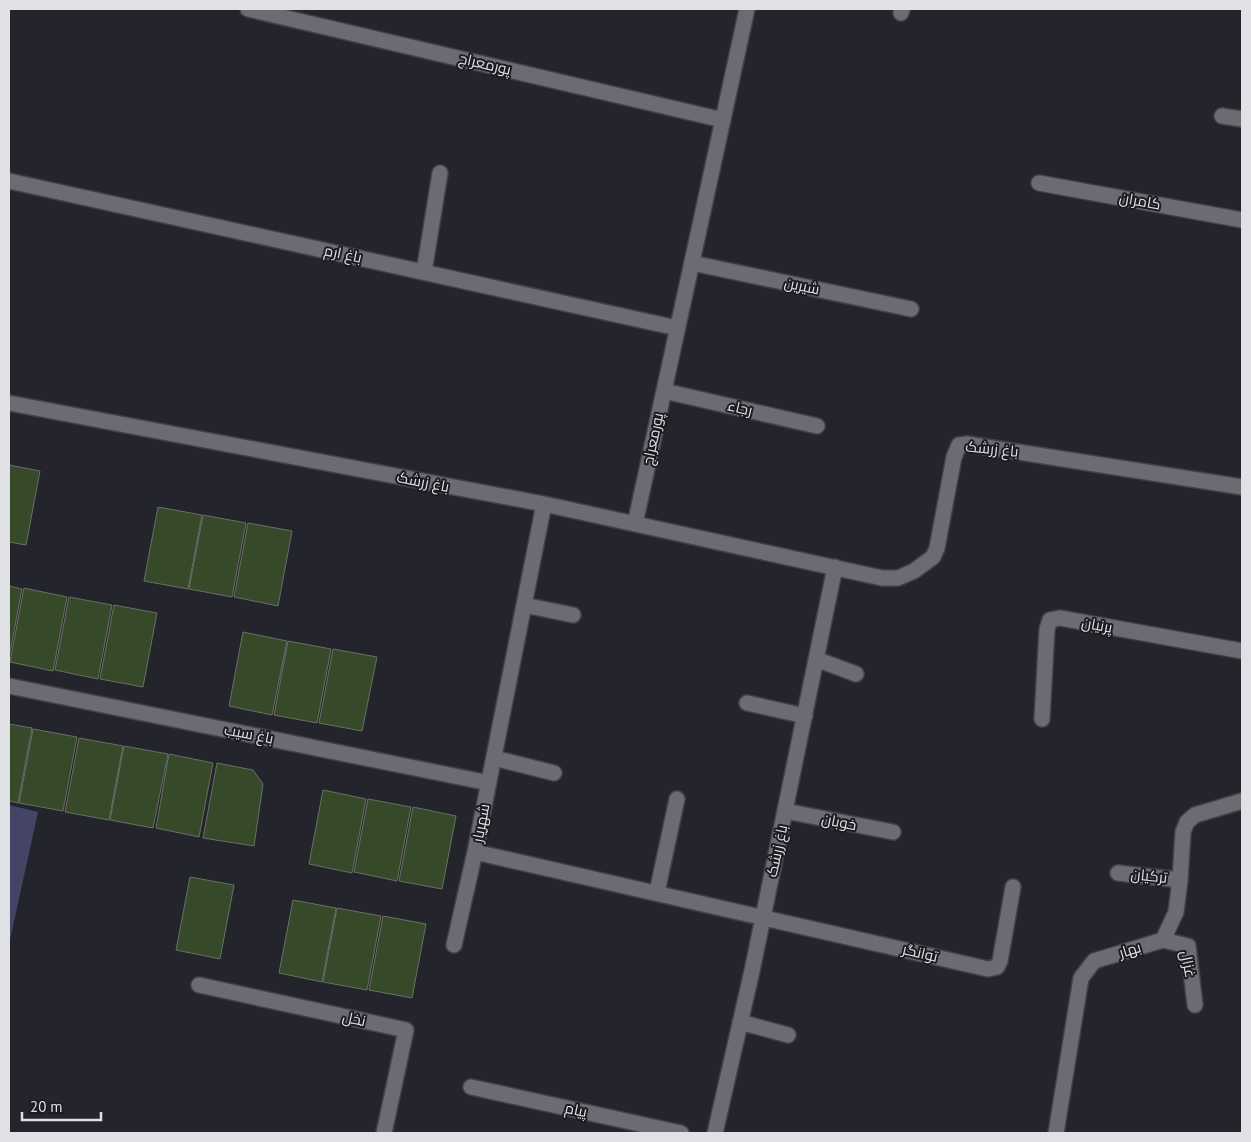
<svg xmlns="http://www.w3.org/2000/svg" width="1251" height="1142" font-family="'PT Sans',Cairo,sans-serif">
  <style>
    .green { fill: #444566 }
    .building { fill: #364a29; stroke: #6a6e67 }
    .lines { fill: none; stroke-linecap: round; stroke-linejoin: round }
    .minor-casing { stroke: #404146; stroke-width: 18 }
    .minor { stroke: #6a6b73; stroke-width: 15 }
    .labels { text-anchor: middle; stroke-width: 4; stroke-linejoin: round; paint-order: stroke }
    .street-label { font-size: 15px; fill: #e0e1e5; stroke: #1b1b22 }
  </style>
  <rect width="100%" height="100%" fill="#24252c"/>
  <path class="green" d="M 9,805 L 38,812 L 9,944 Z"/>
  <path class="building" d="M 9,465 L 40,471 L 26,545 L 9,542 Z
    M 158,507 L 202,515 L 188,589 L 144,581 Z
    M 203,515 L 246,523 L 232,597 L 189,589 Z
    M 248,523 L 292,531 L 278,606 L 234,597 Z
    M 9,586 L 22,589 L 9,658 Z
    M 24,588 L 67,597 L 53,671 L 10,662 Z
    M 69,597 L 112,605 L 98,679 L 55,670 Z
    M 114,605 L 157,613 L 143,687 L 100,679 Z
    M 243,632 L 287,641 L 272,715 L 229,706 Z
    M 288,641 L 331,649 L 317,723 L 274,715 Z
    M 333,649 L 377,657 L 362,731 L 319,723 Z
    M 9,724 L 32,728 L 18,803 L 9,801 Z
    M 33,729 L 77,737 L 63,811 L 19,803 Z
    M 79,738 L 123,746 L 109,820 L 65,812 Z
    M 124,746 L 168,754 L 153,828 L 110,820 Z
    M 169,754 L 213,763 L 199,837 L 156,828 Z
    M 217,763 L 253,770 L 263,784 L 254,846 L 203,838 Z
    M 323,790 L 366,799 L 352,873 L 309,864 Z
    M 368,799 L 411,807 L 397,881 L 354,872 Z
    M 413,807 L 456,816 L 442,889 L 399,881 Z
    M 190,877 L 234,885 L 220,959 L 176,950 Z
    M 293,900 L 336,908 L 322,982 L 279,973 Z
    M 337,908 L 381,916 L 367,990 L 323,982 Z
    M 383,916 L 426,924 L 412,998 L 369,990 Z"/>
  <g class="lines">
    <defs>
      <path id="minor" d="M 248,9 L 723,120
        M 901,13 L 902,9
        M 1222,116 L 1242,119
        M 9,181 L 677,328
        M 1039,183 L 1242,220
        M 692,263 L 911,309
        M 424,272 L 440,173
        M 664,391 L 817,426
        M 9,403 L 544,504 L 882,578 L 898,578 L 914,571 L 933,557 L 937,548 L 954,457 L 959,445 L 967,444 L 1242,487
        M 544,504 L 475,852 L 988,969 L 997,967 L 1000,961 L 1013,887
        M 635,524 L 747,9
        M 524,605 L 573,615
        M 816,659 L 856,674
        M 9,686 L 489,783
        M 747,703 L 805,716
        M 1042,719 L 1047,629 L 1050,620 L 1060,618 L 1242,651
        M 494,758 L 554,773
        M 785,811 L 893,832
        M 1118,873 L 1180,880
        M 657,892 L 677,799
        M 1163,940 L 1188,946 L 1195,1005
        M 454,945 L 475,852
        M 199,985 L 406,1030 L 384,1133
        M 740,1022 L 788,1035
        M 471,1087 L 681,1133
        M 715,1133 L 752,971 L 835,567
        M 1056,1133 L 1081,978 L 1094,961 L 1163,940 L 1176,912 L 1180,880 L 1183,832 L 1187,822 L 1195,815 L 1242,801"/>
    </defs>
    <use href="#minor" class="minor-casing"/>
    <use href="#minor" class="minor"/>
  </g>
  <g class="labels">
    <g class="street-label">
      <text transform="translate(485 64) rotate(13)" y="5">پورمعراج</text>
      <text transform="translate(1140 201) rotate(10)" y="5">کامران</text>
      <text transform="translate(343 254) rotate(12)" y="5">باغ ارم</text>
      <text transform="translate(802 286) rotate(12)" y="5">شیرین</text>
      <text transform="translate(740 408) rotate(13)" y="5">رجاء</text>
      <text transform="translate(653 439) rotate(-78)" y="5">پورمعراج</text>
      <text transform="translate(992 449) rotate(6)" y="5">باغ زرشک</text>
      <text transform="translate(423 482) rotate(11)" y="5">باغ زرشک</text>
      <text transform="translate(1097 625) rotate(10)" y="5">پرنیان</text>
      <text transform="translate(249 734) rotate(11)" y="5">باغ سیب</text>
      <text transform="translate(839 822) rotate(11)" y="5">خوبان</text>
      <text transform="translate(481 823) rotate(-79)" y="5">شهریار</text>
      <text transform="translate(777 851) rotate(-78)" y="5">باغ زرشک</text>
      <text transform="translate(1149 876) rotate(6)" y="5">ترکیان</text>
      <text transform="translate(1130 950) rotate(-17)" y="5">بهار</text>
      <text transform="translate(920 953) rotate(13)" y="5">توانگر</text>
      <text transform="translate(1188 964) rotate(78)" y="5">غزال</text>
      <text transform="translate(354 1019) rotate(12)" y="5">نخل</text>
      <text transform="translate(576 1110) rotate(12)" y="5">پیام</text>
    </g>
  </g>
  <rect width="1251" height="1142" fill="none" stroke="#e0e1e5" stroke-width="20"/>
  <path d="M22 1112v8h79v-8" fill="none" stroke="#e0e1e5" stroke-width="2.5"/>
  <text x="30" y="1112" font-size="15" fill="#e0e1e5" stroke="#1b1b22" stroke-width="4" paint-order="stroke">20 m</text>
</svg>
